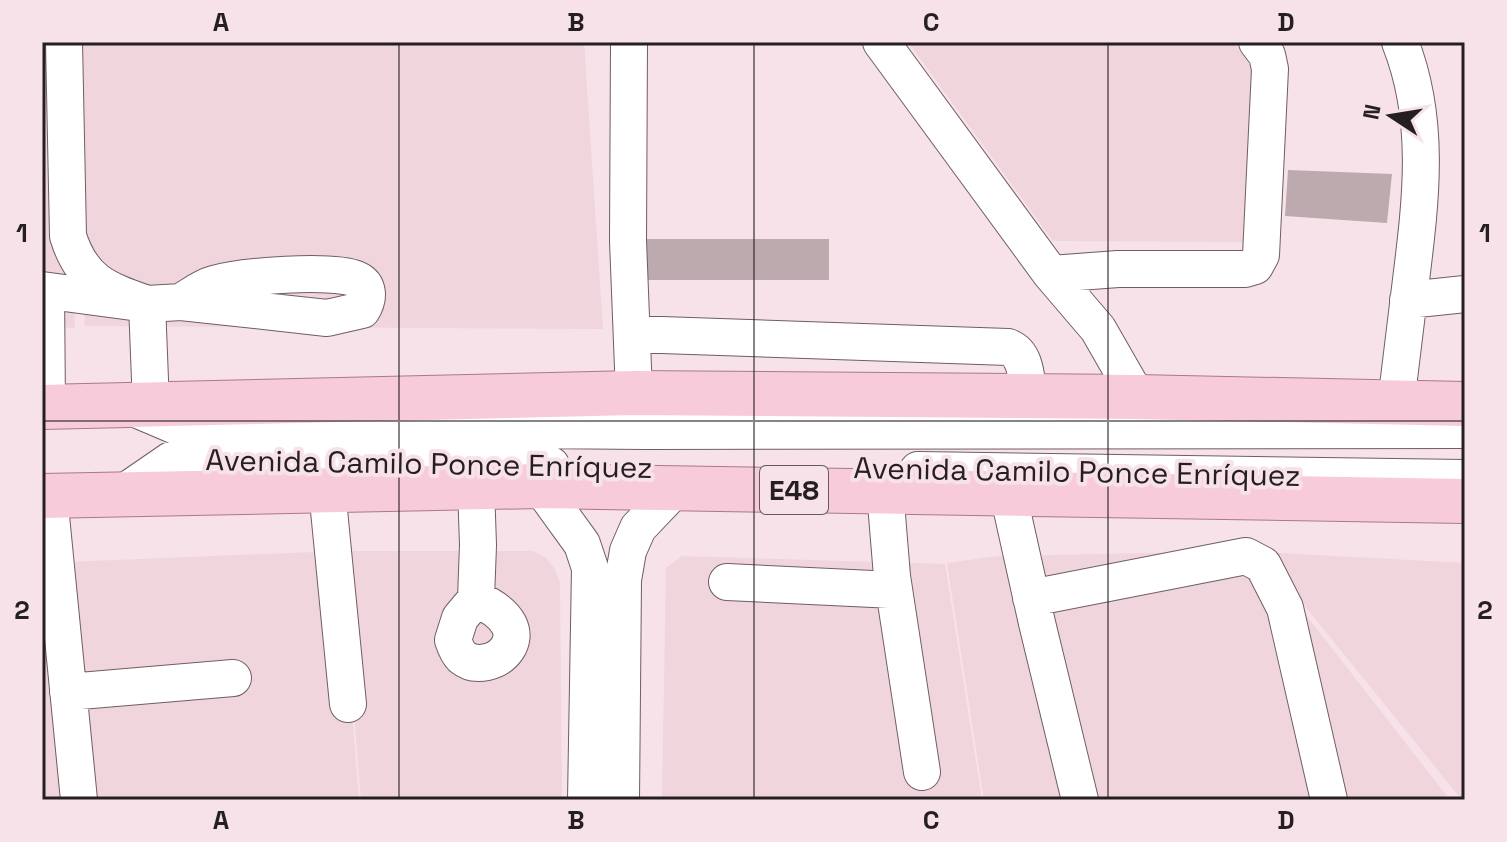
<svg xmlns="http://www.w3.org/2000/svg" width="1507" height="842" font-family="'Space Grotesk',sans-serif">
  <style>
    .built { fill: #f1d5dd }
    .building { fill: #bdaaaf }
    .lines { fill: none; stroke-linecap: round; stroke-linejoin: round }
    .minor-casing { stroke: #6f5e63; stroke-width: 38 }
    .major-casing { stroke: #aa7989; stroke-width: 46 }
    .minor { stroke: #fff; stroke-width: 36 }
    .major { stroke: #f7cbda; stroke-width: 44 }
    .grid { fill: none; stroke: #261f21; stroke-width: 2; stroke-opacity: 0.55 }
    .labels { text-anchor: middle; stroke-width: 8; stroke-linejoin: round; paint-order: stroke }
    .shield { fill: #f6e2e8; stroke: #645a5d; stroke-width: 2 }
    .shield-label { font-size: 28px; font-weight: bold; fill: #261f21 }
    .street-label { font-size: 30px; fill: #261f21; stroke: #f6e2e8 }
    .neatline { fill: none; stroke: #261f21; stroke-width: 3 }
    .grid-label { font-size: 26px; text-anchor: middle; font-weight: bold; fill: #261f21 }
  </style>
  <rect width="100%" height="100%" fill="#f6e2e8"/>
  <path class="built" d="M 42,42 L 67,42 L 75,328 L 42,327 Z
    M 76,42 L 584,42 L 603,329 L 85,326 L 80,244 Z
    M 908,42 L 1233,42 L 1262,79 L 1261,242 L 1053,241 Z
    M 339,551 L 359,800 L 42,800 L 42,563 Z
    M 341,551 L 533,551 L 546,558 L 554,568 L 560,582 L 562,800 L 361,800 Z
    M 1240,551 L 1264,561 L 1450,800 L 984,800 L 947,563 L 998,556 Z
    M 1261,552 L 1465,563 L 1465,800 L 1462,800 Z
    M 682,556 L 945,564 L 982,800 L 662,800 L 666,568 Z"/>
  <path class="building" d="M 1288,170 L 1392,174 L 1387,223 L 1285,216 Z
    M 644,239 L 829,239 L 829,280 L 643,280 Z"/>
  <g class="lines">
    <defs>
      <path id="minor" d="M 64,42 L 68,236 C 82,281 105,289 147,304 L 151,405
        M 629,42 L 628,241 L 634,393
        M 881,42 L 1051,274 L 1098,329 L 1137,397
        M 1051,274 L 1118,269 L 1245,269 L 1255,266 L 1261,255 L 1270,69 L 1267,55 L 1257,42
        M 42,290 L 147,304 L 181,302 L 327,318 L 362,310 C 369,299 370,285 356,279 C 332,269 240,276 214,284 C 202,287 191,296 181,302
        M 46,291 L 47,407
        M 1408,300 L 1465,294
        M 632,334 L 1008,347 C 1027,354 1026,379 1029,397
        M 1396,403 C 1401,362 1406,321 1411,280 C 1421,199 1431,120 1400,42
        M 131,407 L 178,427 L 645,431 L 1465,430
        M 918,470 L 1465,478
        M 540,486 L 582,544 L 590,568 L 586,800
        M 476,487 L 478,545 L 476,599 L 460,618 L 453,640 C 455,646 458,653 462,657 C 490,680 550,631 476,599
        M 327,490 L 348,704
        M 885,491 L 892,576 L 922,772
        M 123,493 L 171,460 L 551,465
        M 1008,493 L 1037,623 L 1080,800
        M 49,496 L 79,800
        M 727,582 L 894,590
        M 1031,598 L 1246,556 L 1263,565 L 1285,608 L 1329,800
        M 68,692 L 233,678
        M 621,800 L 623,580 L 628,551 L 638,528 L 676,488"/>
      <path id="major" d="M 42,407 L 634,393 L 1137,397 L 1465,404
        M 42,496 L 540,486 L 1465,501"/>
    </defs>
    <use href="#minor" class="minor-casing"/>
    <use href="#major" class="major-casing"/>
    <use href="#minor" class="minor"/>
    <use href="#major" class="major"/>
  </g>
  <path class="grid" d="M 399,42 L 399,800M 754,42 L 754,800M 1108,42 L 1108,800M 42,421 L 1465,421"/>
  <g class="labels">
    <rect class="shield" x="760" y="466" width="68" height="48" rx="6"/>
    <g class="shield-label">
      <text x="794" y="500">E48</text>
    </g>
    <g class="street-label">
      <text transform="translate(429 464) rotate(1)" y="10">Avenida Camilo Ponce Enríquez</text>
      <text transform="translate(1077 472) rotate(1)" y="10">Avenida Camilo Ponce Enríquez</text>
    </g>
  </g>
  <rect width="1507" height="842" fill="none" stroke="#f6e2e8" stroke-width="88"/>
  <g transform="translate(1391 116) rotate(282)" stroke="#f6e2e8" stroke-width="6" paint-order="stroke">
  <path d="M0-6L14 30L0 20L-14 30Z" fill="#261f21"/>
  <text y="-12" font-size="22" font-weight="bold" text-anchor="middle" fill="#261f21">N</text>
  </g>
  <rect x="44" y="44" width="1419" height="754" class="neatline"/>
  <g class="grid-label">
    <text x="221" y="31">A</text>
    <text x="576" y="31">B</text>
    <text x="931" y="31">C</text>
    <text x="1286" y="31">D</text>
    <text x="22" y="242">1</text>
    <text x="1485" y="242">1</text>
    <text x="22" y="619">2</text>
    <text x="1485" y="619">2</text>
    <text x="221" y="829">A</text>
    <text x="576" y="829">B</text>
    <text x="931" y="829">C</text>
    <text x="1286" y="829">D</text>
  </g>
</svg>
